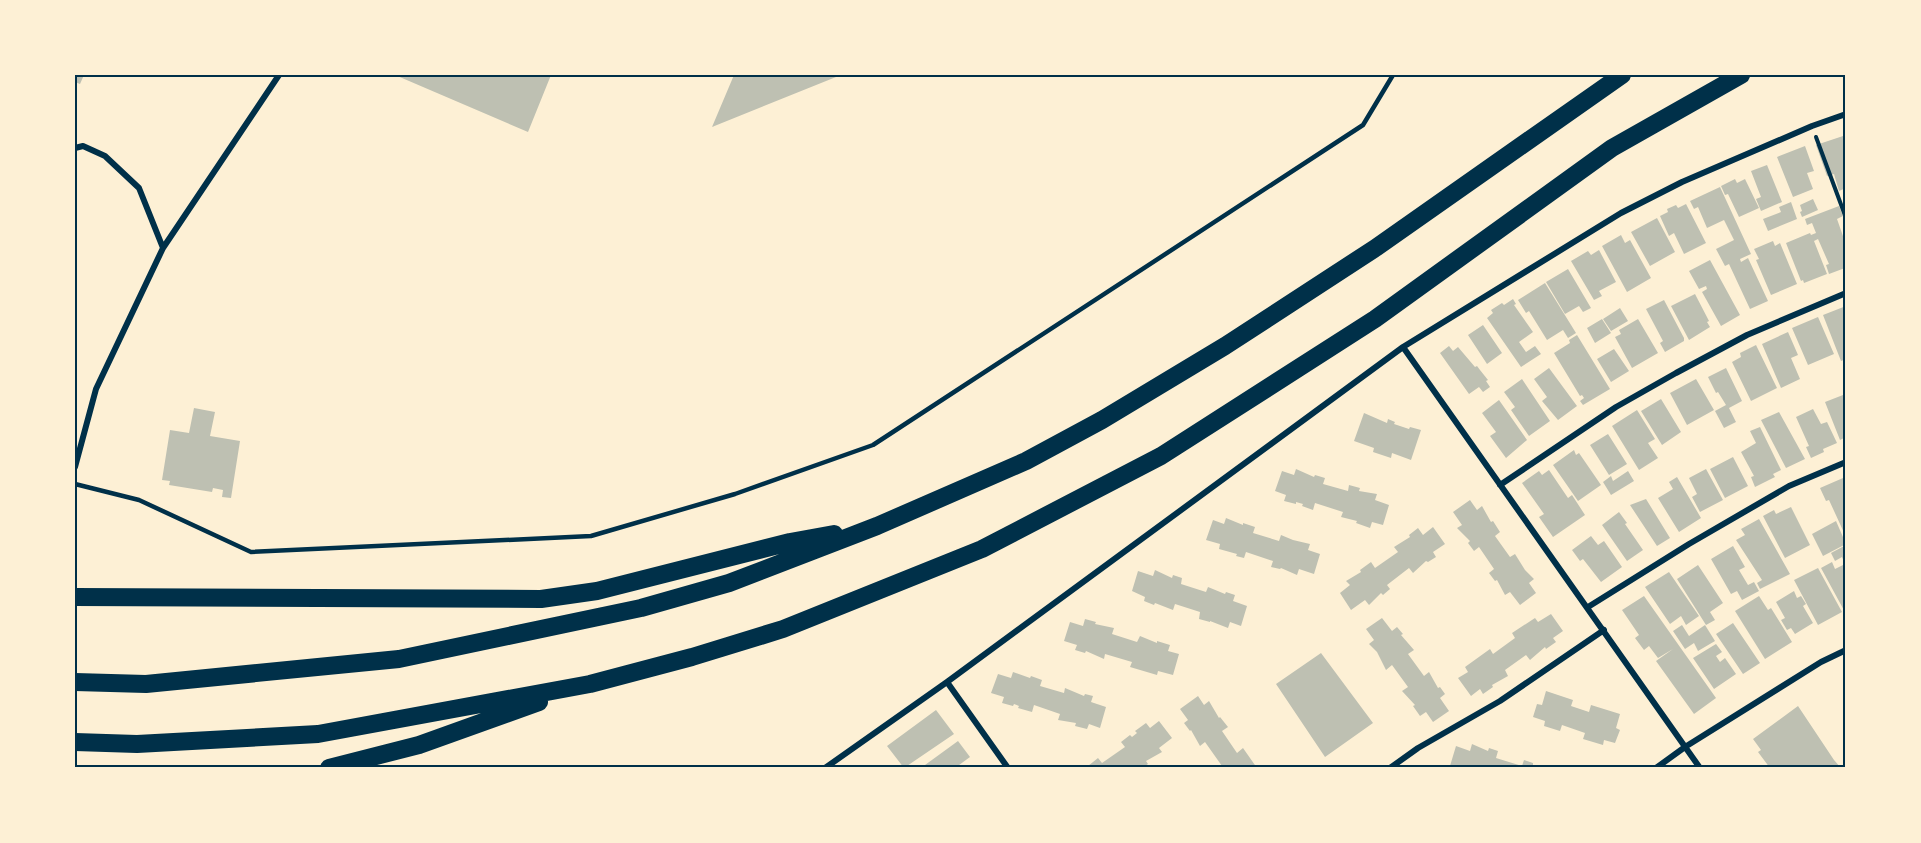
<svg xmlns="http://www.w3.org/2000/svg" width="1921" height="843" font-family="'Crimson Pro',serif">
  <style>
    .building { fill: #bec0b2 }
    .lines { fill: none; stroke-linecap: round; stroke-linejoin: round }
    .path { stroke: #003049; stroke-width: 4 }
    .service { stroke: #003049; stroke-width: 4.5 }
    .minor { stroke: #003049; stroke-width: 6 }
    .motorway { stroke: #003049; stroke-width: 18 }
    .neatline { fill: none; stroke: #003049; stroke-width: 2 }
  </style>
  <rect width="100%" height="100%" fill="#fdf0d5"/>
  <path class="building" d="M 75,75 L 84,75 L 80,84 L 75,82 Z
    M 395,75 L 551,75 L 528,132 Z
    M 734,75 L 841,75 L 712,127 Z
    M 1846,135 L 1846,188 L 1839,191 L 1834,174 L 1827,176 L 1816,145 Z
    M 1805,146 L 1814,171 L 1807,173 L 1813,189 L 1793,197 L 1777,157 Z
    M 1767,165 L 1782,202 L 1761,211 L 1756,199 L 1761,197 L 1751,171 Z
    M 1735,179 L 1737,183 L 1745,179 L 1759,208 L 1739,217 L 1728,194 L 1725,195 L 1721,186 Z
    M 1720,187 L 1751,254 L 1740,259 L 1741,262 L 1748,258 L 1768,301 L 1750,309 L 1729,264 L 1725,266 L 1716,249 L 1734,240 L 1724,220 L 1707,228 L 1698,207 L 1694,209 L 1690,201 Z
    M 1813,199 L 1818,210 L 1802,217 L 1800,212 L 1802,211 L 1800,205 Z
    M 1791,202 L 1797,219 L 1768,231 L 1763,219 L 1781,212 L 1779,207 Z
    M 1686,204 L 1706,243 L 1684,254 L 1674,233 L 1669,236 L 1660,216 L 1668,212 L 1667,209 L 1676,205 L 1678,208 Z
    M 1839,206 L 1843,216 L 1837,219 L 1844,239 L 1846,238 L 1846,262 L 1843,263 L 1845,268 L 1829,274 L 1826,265 L 1829,264 L 1818,239 L 1814,241 L 1827,274 L 1804,283 L 1803,280 L 1801,281 L 1786,243 L 1810,233 L 1811,235 L 1816,233 L 1812,223 L 1807,225 L 1805,219 Z
    M 1657,218 L 1675,252 L 1650,266 L 1631,232 Z
    M 1621,235 L 1625,243 L 1630,240 L 1651,278 L 1627,292 L 1602,246 Z
    M 1773,241 L 1775,246 L 1780,243 L 1797,284 L 1771,295 L 1756,260 L 1759,259 L 1754,249 Z
    M 1599,250 L 1616,282 L 1599,291 L 1602,296 L 1594,300 L 1571,261 L 1588,251 L 1591,255 Z
    M 1710,260 L 1740,315 L 1721,326 L 1702,292 L 1707,289 L 1706,286 L 1699,289 L 1689,271 Z
    M 1568,269 L 1591,308 L 1583,312 L 1579,306 L 1565,314 L 1546,282 Z
    M 1545,283 L 1576,333 L 1568,338 L 1563,330 L 1547,340 L 1529,311 L 1526,313 L 1518,300 Z
    M 1695,294 L 1709,321 L 1707,322 L 1710,327 L 1689,340 L 1671,306 Z
    M 1513,299 L 1516,304 L 1514,305 L 1533,332 L 1519,342 L 1526,352 L 1535,346 L 1541,354 L 1521,367 L 1487,318 L 1493,313 L 1491,310 L 1502,303 L 1504,305 Z
    M 1664,300 L 1684,338 L 1684,341 L 1665,352 L 1660,343 L 1663,341 L 1646,309 Z
    M 1846,306 L 1846,359 L 1841,361 L 1823,315 Z
    M 1620,308 L 1628,321 L 1611,331 L 1603,319 Z
    M 1818,317 L 1834,354 L 1808,365 L 1792,328 Z
    M 1602,319 L 1611,333 L 1595,343 L 1587,328 Z
    M 1638,319 L 1658,353 L 1632,368 L 1615,337 L 1621,334 L 1619,330 Z
    M 1483,325 L 1502,353 L 1487,364 L 1468,335 Z
    M 1788,332 L 1798,355 L 1791,358 L 1800,379 L 1781,388 L 1762,344 Z
    M 1577,335 L 1610,389 L 1583,405 L 1580,401 L 1584,398 L 1582,395 L 1580,396 L 1554,353 L 1570,343 L 1569,340 Z
    M 1756,345 L 1777,388 L 1751,401 L 1732,362 L 1741,357 L 1740,353 Z
    M 1449,346 L 1453,351 L 1458,347 L 1475,367 L 1477,366 L 1480,370 L 1488,380 L 1486,381 L 1490,387 L 1483,392 L 1479,387 L 1469,394 L 1440,353 Z
    M 1614,349 L 1629,371 L 1611,382 L 1597,359 Z
    M 1549,368 L 1577,406 L 1558,420 L 1542,401 L 1547,397 L 1534,379 Z
    M 1726,368 L 1742,401 L 1729,408 L 1736,422 L 1724,428 L 1715,411 L 1726,405 L 1718,392 L 1716,393 L 1708,377 Z
    M 1522,379 L 1550,421 L 1529,436 L 1511,410 L 1515,407 L 1504,392 Z
    M 1696,379 L 1714,410 L 1687,425 L 1670,393 Z
    M 1843,395 L 1846,397 L 1846,437 L 1840,440 L 1825,402 Z
    M 1661,399 L 1681,432 L 1662,445 L 1641,411 Z
    M 1499,400 L 1527,440 L 1506,458 L 1490,436 L 1496,432 L 1482,413 Z
    M 194,408 L 215,412 L 210,436 L 240,441 L 231,498 L 222,497 L 223,490 L 213,488 L 212,492 L 169,485 L 170,481 L 162,480 L 170,430 L 189,433 Z
    M 1813,409 L 1821,424 L 1827,422 L 1837,443 L 1823,449 L 1824,452 L 1811,458 L 1806,447 L 1809,446 L 1796,417 Z
    M 1637,410 L 1655,439 L 1648,443 L 1658,458 L 1639,470 L 1612,426 Z
    M 1779,412 L 1805,459 L 1786,468 L 1761,420 Z
    M 1364,413 L 1387,423 L 1388,419 L 1395,422 L 1394,424 L 1409,429 L 1410,427 L 1421,430 L 1411,460 L 1392,453 L 1391,458 L 1373,452 L 1374,448 L 1354,441 Z
    M 1760,427 L 1781,470 L 1773,474 L 1775,477 L 1755,487 L 1751,477 L 1754,476 L 1741,452 L 1756,443 L 1750,431 Z
    M 1608,434 L 1627,464 L 1609,475 L 1590,445 Z
    M 1574,450 L 1576,455 L 1579,453 L 1601,485 L 1578,501 L 1553,465 Z
    M 1733,457 L 1748,486 L 1725,498 L 1710,469 Z
    M 1296,469 L 1314,477 L 1315,475 L 1325,478 L 1323,484 L 1348,491 L 1349,485 L 1360,488 L 1359,491 L 1377,494 L 1375,500 L 1389,505 L 1383,525 L 1372,522 L 1370,528 L 1356,523 L 1357,521 L 1341,517 L 1343,512 L 1315,503 L 1313,510 L 1302,506 L 1303,504 L 1296,502 L 1296,504 L 1284,501 L 1286,495 L 1275,491 L 1282,471 L 1294,475 Z
    M 1706,469 L 1723,500 L 1700,512 L 1692,497 L 1697,494 L 1689,478 Z
    M 1549,470 L 1568,498 L 1572,495 L 1585,515 L 1553,537 L 1539,517 L 1544,514 L 1522,483 L 1539,471 L 1542,475 Z
    M 1628,471 L 1634,481 L 1611,495 L 1603,482 L 1611,476 L 1613,481 Z
    M 1677,477 L 1701,518 L 1679,532 L 1658,498 L 1673,489 L 1669,482 Z
    M 1843,478 L 1844,480 L 1846,479 L 1846,537 L 1829,500 L 1826,501 L 1820,488 Z
    M 1646,499 L 1670,538 L 1657,546 L 1630,505 Z
    M 1470,500 L 1477,510 L 1482,506 L 1491,522 L 1493,521 L 1500,532 L 1495,536 L 1510,557 L 1515,554 L 1525,570 L 1534,579 L 1529,583 L 1536,593 L 1520,605 L 1510,592 L 1505,595 L 1497,580 L 1495,581 L 1489,573 L 1494,569 L 1479,547 L 1474,551 L 1468,543 L 1470,541 L 1457,528 L 1462,525 L 1453,512 Z
    M 1791,507 L 1810,545 L 1785,558 L 1763,516 L 1774,510 L 1776,514 Z
    M 1619,512 L 1627,523 L 1625,524 L 1643,550 L 1627,561 L 1602,525 Z
    M 1226,518 L 1243,525 L 1243,523 L 1255,527 L 1253,533 L 1279,541 L 1281,535 L 1293,540 L 1310,544 L 1308,550 L 1320,554 L 1314,574 L 1299,569 L 1297,575 L 1281,568 L 1280,569 L 1271,567 L 1273,561 L 1246,552 L 1244,558 L 1236,556 L 1237,554 L 1219,549 L 1220,544 L 1206,540 L 1213,520 L 1224,524 Z
    M 1759,519 L 1790,574 L 1760,589 L 1757,583 L 1762,580 L 1736,540 L 1745,535 L 1741,529 Z
    M 1836,521 L 1846,544 L 1823,556 L 1812,534 Z
    M 1433,527 L 1445,544 L 1433,552 L 1436,557 L 1428,562 L 1426,561 L 1413,573 L 1409,568 L 1387,585 L 1390,589 L 1383,595 L 1381,593 L 1369,605 L 1365,600 L 1351,610 L 1340,593 L 1350,585 L 1346,581 L 1361,572 L 1360,570 L 1371,562 L 1375,568 L 1398,552 L 1394,547 L 1410,537 L 1409,535 L 1418,528 L 1423,535 Z
    M 1591,536 L 1598,545 L 1604,541 L 1622,567 L 1601,582 L 1583,559 L 1580,561 L 1572,550 Z
    M 1846,545 L 1846,614 L 1821,568 L 1832,562 L 1835,569 L 1845,564 L 1842,557 L 1835,561 L 1831,553 Z
    M 1733,546 L 1745,567 L 1739,570 L 1748,585 L 1754,582 L 1759,591 L 1742,600 L 1737,591 L 1731,594 L 1711,559 Z
    M 1698,565 L 1723,603 L 1710,612 L 1715,620 L 1706,625 L 1677,579 Z
    M 1818,568 L 1842,612 L 1818,625 L 1794,580 Z
    M 1155,570 L 1172,578 L 1173,575 L 1182,578 L 1181,584 L 1206,592 L 1208,587 L 1225,594 L 1226,592 L 1235,595 L 1233,601 L 1247,606 L 1241,626 L 1230,622 L 1228,628 L 1210,621 L 1210,622 L 1199,619 L 1200,612 L 1175,604 L 1173,610 L 1155,603 L 1154,605 L 1144,601 L 1145,597 L 1132,591 L 1138,571 L 1153,576 Z
    M 1669,572 L 1699,616 L 1686,625 L 1681,616 L 1670,624 L 1645,587 Z
    M 1794,591 L 1797,598 L 1801,596 L 1806,604 L 1803,606 L 1813,623 L 1795,634 L 1791,628 L 1787,630 L 1781,620 L 1785,618 L 1776,602 Z
    M 1644,596 L 1716,698 L 1694,714 L 1656,661 L 1673,649 L 1658,658 L 1649,646 L 1644,650 L 1635,638 L 1639,635 L 1622,610 Z
    M 1759,596 L 1768,610 L 1771,608 L 1792,642 L 1765,659 L 1735,611 Z
    M 1551,614 L 1563,631 L 1553,638 L 1556,642 L 1546,649 L 1545,647 L 1530,660 L 1526,655 L 1505,670 L 1508,676 L 1492,685 L 1493,687 L 1483,694 L 1480,689 L 1471,696 L 1458,678 L 1468,672 L 1465,667 L 1490,649 L 1493,654 L 1515,638 L 1512,633 L 1535,618 L 1538,622 Z
    M 1382,618 L 1392,631 L 1397,627 L 1403,634 L 1401,635 L 1414,650 L 1408,654 L 1424,676 L 1429,672 L 1438,688 L 1440,687 L 1445,694 L 1440,698 L 1449,711 L 1433,722 L 1426,712 L 1420,716 L 1413,706 L 1415,705 L 1402,691 L 1408,687 L 1392,665 L 1386,670 L 1377,652 L 1369,644 L 1374,640 L 1366,629 Z
    M 1085,619 L 1096,622 L 1095,624 L 1114,628 L 1112,634 L 1137,642 L 1140,636 L 1157,643 L 1157,641 L 1170,645 L 1168,651 L 1179,654 L 1173,675 L 1158,671 L 1157,675 L 1130,667 L 1132,662 L 1105,654 L 1104,659 L 1086,651 L 1085,653 L 1075,650 L 1077,645 L 1064,641 L 1070,622 L 1083,626 Z
    M 1733,623 L 1760,663 L 1743,674 L 1716,634 Z
    M 1682,625 L 1689,636 L 1705,625 L 1715,641 L 1698,651 L 1694,643 L 1685,649 L 1673,631 Z
    M 1716,644 L 1722,652 L 1716,656 L 1720,662 L 1725,658 L 1736,674 L 1714,689 L 1693,658 Z
    M 1321,653 L 1373,723 L 1325,757 L 1276,684 Z
    M 1013,672 L 1030,678 L 1031,676 L 1042,680 L 1040,686 L 1064,693 L 1065,688 L 1084,696 L 1085,694 L 1093,696 L 1091,702 L 1106,707 L 1100,728 L 1089,724 L 1087,729 L 1075,726 L 1076,723 L 1058,720 L 1060,714 L 1034,705 L 1032,712 L 1018,708 L 1019,706 L 1014,704 L 1013,706 L 1002,703 L 1004,697 L 991,693 L 998,674 L 1011,678 Z
    M 1546,691 L 1573,700 L 1571,706 L 1589,712 L 1591,705 L 1620,714 L 1616,728 L 1620,730 L 1615,743 L 1604,740 L 1603,745 L 1583,739 L 1585,733 L 1562,725 L 1560,731 L 1544,726 L 1545,721 L 1533,717 L 1537,704 L 1542,705 Z
    M 1198,696 L 1204,705 L 1209,701 L 1219,718 L 1220,717 L 1228,727 L 1222,731 L 1237,753 L 1243,748 L 1257,768 L 1219,768 L 1222,766 L 1205,742 L 1200,746 L 1191,730 L 1190,731 L 1184,723 L 1188,720 L 1180,709 Z
    M 1798,706 L 1834,760 L 1841,768 L 1770,768 L 1758,752 L 1761,750 L 1753,739 Z
    M 936,710 L 954,734 L 904,768 L 887,746 Z
    M 1159,721 L 1172,738 L 1159,748 L 1162,752 L 1146,761 L 1148,764 L 1142,768 L 1137,765 L 1133,768 L 1089,768 L 1088,766 L 1098,758 L 1102,763 L 1125,747 L 1121,742 L 1130,735 L 1132,737 L 1137,733 L 1135,731 L 1146,723 L 1150,728 Z
    M 958,741 L 970,757 L 955,768 L 928,768 L 925,765 Z
    M 1472,744 L 1488,751 L 1489,748 L 1498,751 L 1496,758 L 1522,766 L 1524,760 L 1533,763 L 1533,766 L 1538,768 L 1458,768 L 1450,766 L 1456,746 L 1470,751 Z"/>
  <g class="lines">
    <path class="path" d="M 1816,137 L 1846,218"/>
    <path class="service" d="M 75,484 L 139,500 L 251,552 L 591,536 L 735,494 L 873,445 L 1363,125 L 1393,75"/>
    <path class="minor" d="M 75,148 L 83,146 L 105,156 L 139,188 L 163,248
      M 1403,347 L 1700,768
      M 75,467 L 96,389 L 163,248 L 279,75
      M 1500,485 L 1616,407 L 1676,373 L 1747,335 L 1846,293
      M 1588,607 L 1689,544 L 1789,486 L 1846,462
      M 947,682 L 1008,768
      M 825,768 L 947,682 L 1403,347 L 1621,213 L 1682,182 L 1812,126 L 1846,114
      M 1390,768 L 1418,748 L 1500,701 L 1604,630
      M 1656,768 L 1685,747 L 1821,662 L 1846,650"/>
    <path class="motorway" d="M 75,597 L 541,599 L 597,591 L 790,542 L 834,534
      M 75,682 L 146,684 L 399,659 L 641,608 L 729,583 L 877,526 L 1026,461 L 1102,420 L 1225,346 L 1374,249 L 1622,75
      M 75,742 L 137,744 L 318,734 L 590,684 L 692,657 L 783,629 L 982,549 L 1161,456 L 1375,319 L 1612,148 L 1741,75
      M 329,768 L 419,745 L 539,702"/>
  </g>
  <rect width="1921" height="843" fill="none" stroke="#fdf0d5" stroke-width="153"/>
  <rect x="76" y="76" width="1768" height="690" class="neatline"/>
</svg>
